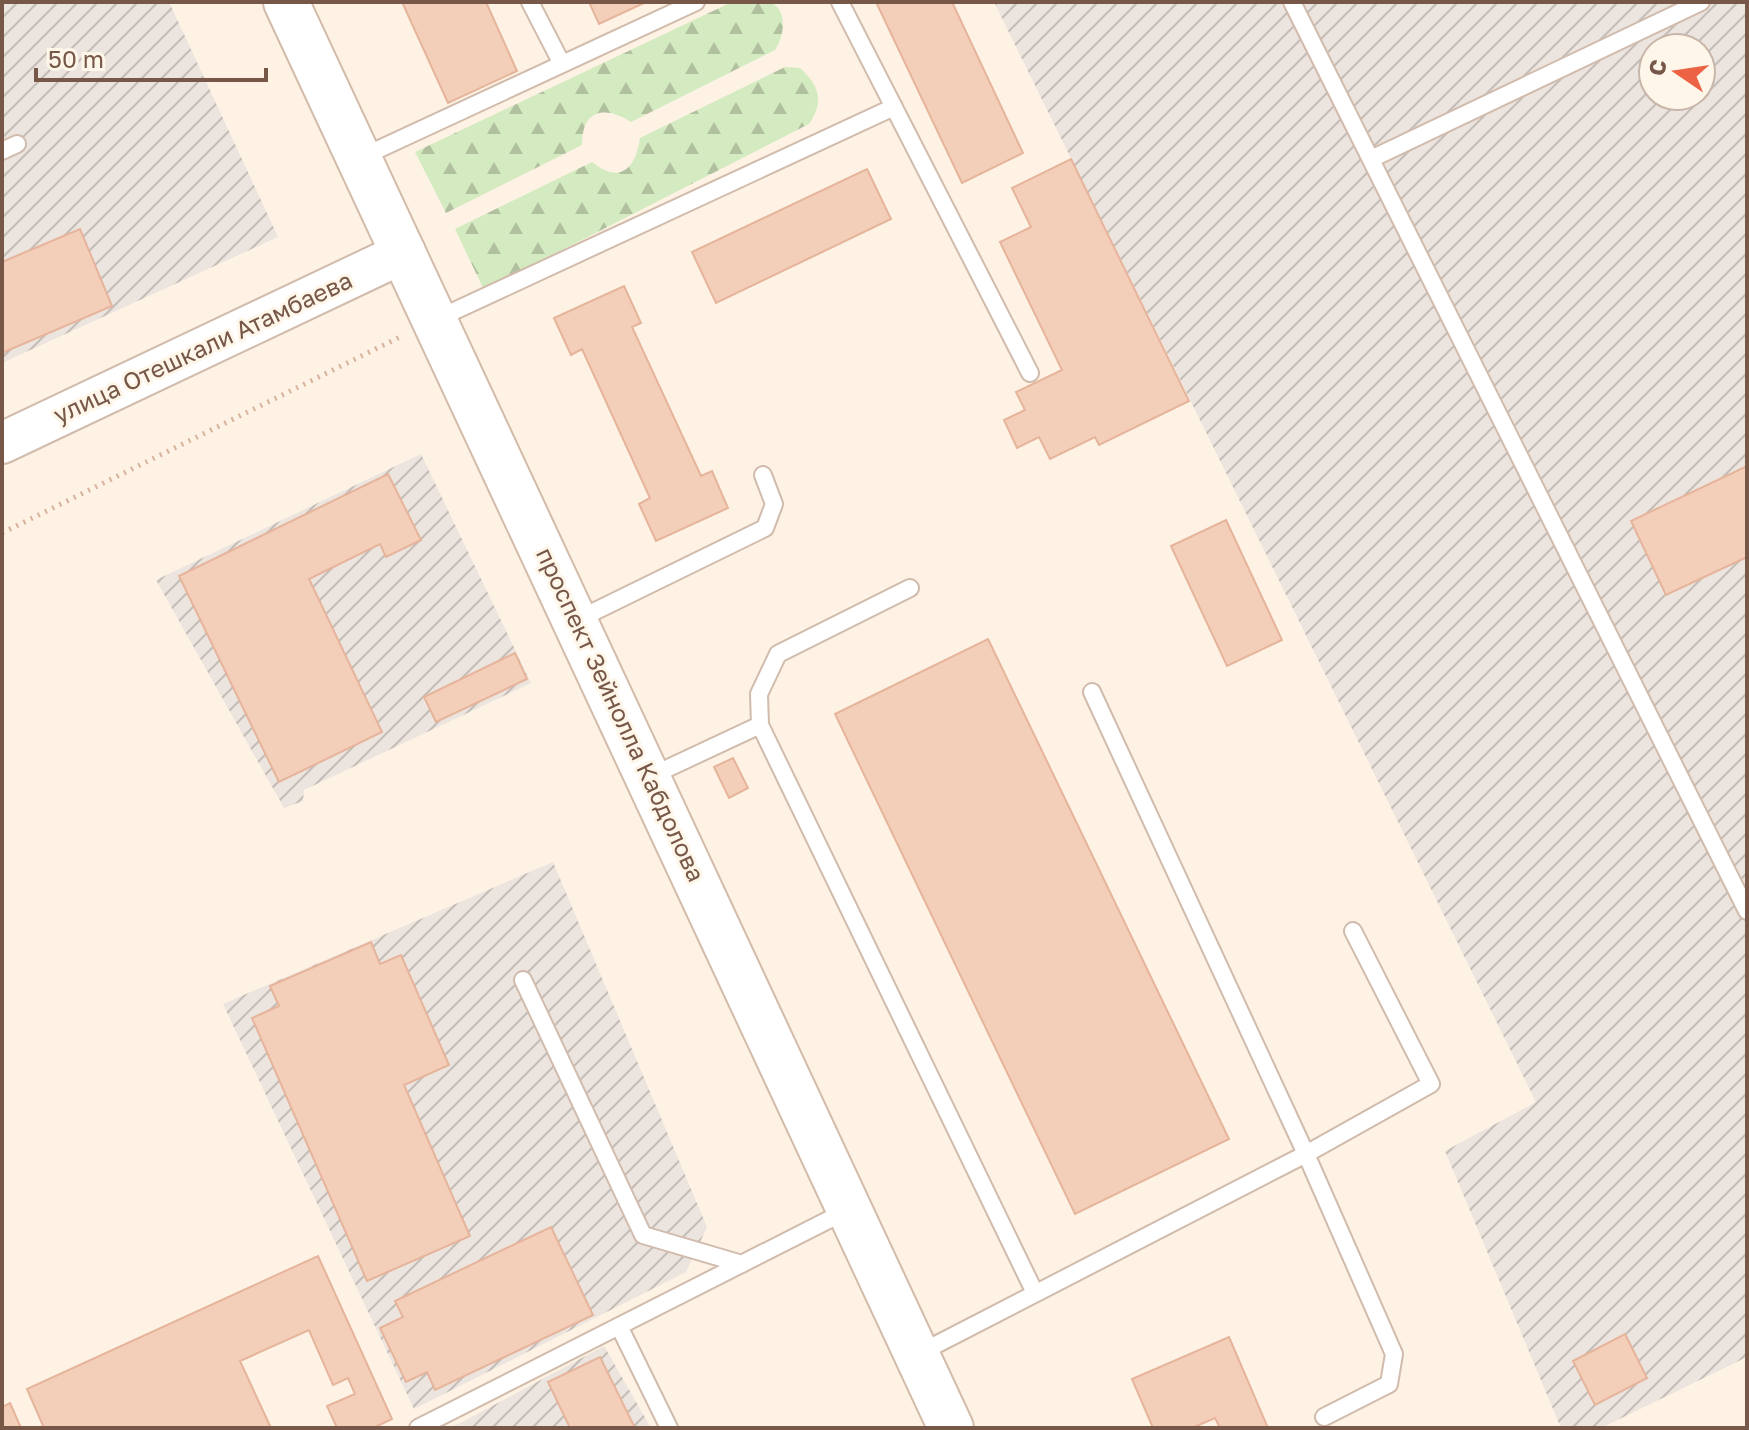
<svg xmlns="http://www.w3.org/2000/svg" width="1749" height="1430" font-family="'Golos Text',sans-serif">
  <style>
    .industrial { fill: url(#industrial-furrows); fill-rule: evenodd }
    .forest { fill: url(#forest-firs) }
    .building { fill: #f3cfba; stroke: #e6b49a; stroke-width: 2 }
    .lines { fill: none; stroke-linecap: round; stroke-linejoin: round }
    .service-casing { stroke: #d1bbac; stroke-width: 20 }
    .tertiary-casing { stroke: #d1bbac; stroke-width: 44 }
    .secondary-casing { stroke: #d4bba9; stroke-width: 48 }
    .path { stroke: #d8b29d; stroke-width: 5; stroke-dasharray: 2 6; stroke-linecap: butt }
    .service { stroke: #fff; stroke-width: 16 }
    .tertiary { stroke: #fff; stroke-width: 40 }
    .secondary { stroke: #fff; stroke-width: 44 }
    .labels { text-anchor: middle; stroke-width: 6; stroke-linejoin: round; paint-order: stroke }
    .street-label { font-size: 24px; fill: #765748; stroke: #fff6ea }
  </style>
  <defs>
    <pattern id="industrial-furrows" width="10" height="10" patternUnits="userSpaceOnUse" patternTransform="scale(2)"><rect width="10" height="10" fill="#ece4de"/><path d="M-1 1l2-2M0 10L10 0M9 11l2-2" fill="none" stroke="#c4bcb6"/></pattern>
    <pattern id="forest-firs" width="22" height="20" patternUnits="userSpaceOnUse" patternTransform="scale(2)"><rect width="22" height="20" fill="#d4ebc1"/><path d="M5 1l3.5 6h-7zM16 11l3.5 6h-7z" fill="#b1c19f"/></pattern>
  </defs>
  <rect width="100%" height="100%" fill="#fdf2e3"/>
  <path class="industrial" d="M 2,2 L 169,2 L 278,237 L 2,363 Z
    M 994,2 L 1747,2 L 1747,1357 L 1601,1428 L 1561,1428 L 1445,1151 L 1536,1102 ZM 1653,48 L 1701,48 L 1701,96 L 1653,96 Z
    M 421,454 L 531,683 L 304,790 L 303,801 L 284,808 L 156,580 Z
    M 553,862 L 707,1227 L 686,1272 L 414,1409 L 223,1004 Z
    M 604,1346 L 651,1428 L 451,1428 Z"/>
  <path class="forest" d="M 732,2 C 743,2 763,0 772,3 C 789,13 783,38 775,50 L 631,122 C 604,105 582,110 582,145 L 446,213 L 415,152 Z
    M 785,67 L 800,68 C 820,86 824,102 809,124 L 484,290 L 455,229 L 592,162 C 620,185 636,168 640,138 Z"/>
  <path class="building" d="M 402,2 L 486,2 L 517,71 L 448,103 Z
    M 589,2 L 646,2 L 599,24 Z
    M 876,2 L 952,2 L 1023,153 L 962,183 Z
    M 1071,159 L 1189,401 L 1099,445 L 1095,437 L 1050,459 L 1039,437 L 1017,448 L 1004,420 L 1025,410 L 1016,392 L 1062,370 L 1000,242 L 1031,227 L 1012,188 Z
    M 867,169 L 891,219 L 716,303 L 692,252 Z
    M 80,229 L 112,306 L 2,353 L 2,262 Z
    M 624,286 L 641,323 L 632,327 L 701,476 L 712,471 L 728,508 L 656,541 L 639,504 L 650,498 L 582,349 L 571,355 L 554,318 Z
    M 1747,466 L 1747,557 L 1666,595 L 1631,521 Z
    M 388,474 L 421,540 L 386,557 L 380,544 L 309,579 L 382,732 L 279,782 L 179,576 Z
    M 1226,520 L 1282,640 L 1227,666 L 1171,546 Z
    M 988,639 L 1229,1139 L 1075,1214 L 835,714 Z
    M 515,653 L 527,679 L 436,722 L 424,697 Z
    M 733,758 L 748,788 L 729,798 L 714,767 Z
    M 371,942 L 380,964 L 401,955 L 449,1065 L 404,1085 L 470,1236 L 367,1281 L 252,1018 L 279,1006 L 270,986 Z
    M 551,1227 L 593,1315 L 435,1390 L 427,1372 L 406,1382 L 380,1328 L 403,1317 L 395,1301 Z
    M 318,1256 L 392,1419 L 373,1428 L 337,1428 L 327,1406 L 355,1394 L 348,1378 L 333,1385 L 309,1330 L 240,1361 L 271,1428 L 44,1428 L 27,1389 Z
    M 1625,1334 L 1647,1378 L 1595,1405 L 1573,1361 Z
    M 1229,1337 L 1268,1428 L 1220,1428 L 1215,1418 L 1192,1428 L 1153,1428 L 1132,1379 Z
    M 600,1357 L 635,1428 L 570,1428 L 548,1382 Z
    M 10,1403 L 21,1428 L 2,1428 L 2,1407 Z"/>
  <g class="lines">
    <defs>
      <path id="service" d="M 530,2 L 562,64
        M 840,2 L 1030,373
        M 1292,2 L 1747,911
        M 2,151 L 17,144
        M 362,157 L 696,2
        M 1371,159 L 1701,2
        M 437,319 L 894,107
        M 910,588 L 778,654 L 759,694 L 760,725 L 1035,1293
        M 577,620 L 765,528 L 774,504 L 763,475
        M 1092,692 L 1306,1154 L 1394,1354 L 1389,1384 L 1324,1417
        M 649,777 L 760,725
        M 523,980 L 643,1235 L 742,1264
        M 619,1326 L 669,1428
        M 918,1354 L 1306,1154 L 1431,1084 L 1353,931
        M 418,1428 L 848,1210"/>
      <path id="tertiary" d="M 2,443 L 405,252"/>
      <path id="secondary" d="M 286,2 L 951,1428"/>
    </defs>
    <use href="#service" class="service-casing"/>
    <use href="#tertiary" class="tertiary-casing"/>
    <use href="#secondary" class="secondary-casing"/>
    <path class="path" d="M 2,533 L 402,336"/>
    <use href="#service" class="service"/>
    <use href="#tertiary" class="tertiary"/>
    <use href="#secondary" class="secondary"/>
  </g>
  <g class="labels">
    <g class="street-label">
      <text transform="translate(203 348) rotate(-25)" y="8">улица Отешкали Атамбаева</text>
      <text transform="translate(620 715) rotate(65)" y="8">проспект Зейнолла Кабдолова</text>
    </g>
  </g>
  <rect width="1749" height="1430" fill="none" stroke="#765748" stroke-width="8"/>
  <g transform="translate(1677 72) rotate(283)"><circle r="38" fill="#fff6ea" stroke="#c8b6a9" stroke-width="2"/>
  <path d="M0-6L14 30L0 20L-14 30Z" fill="#eb6344"/>
  <text y="-12" font-size="22" font-weight="bold" text-anchor="middle" fill="#765748">С</text>
  </g>
  <path d="M36 68v12h230v-12" fill="none" stroke="#765748" stroke-width="4"/>
  <text x="48" y="68" font-size="24" fill="#765748" stroke="#fff6ea" stroke-width="6" paint-order="stroke">50 m</text>
</svg>
